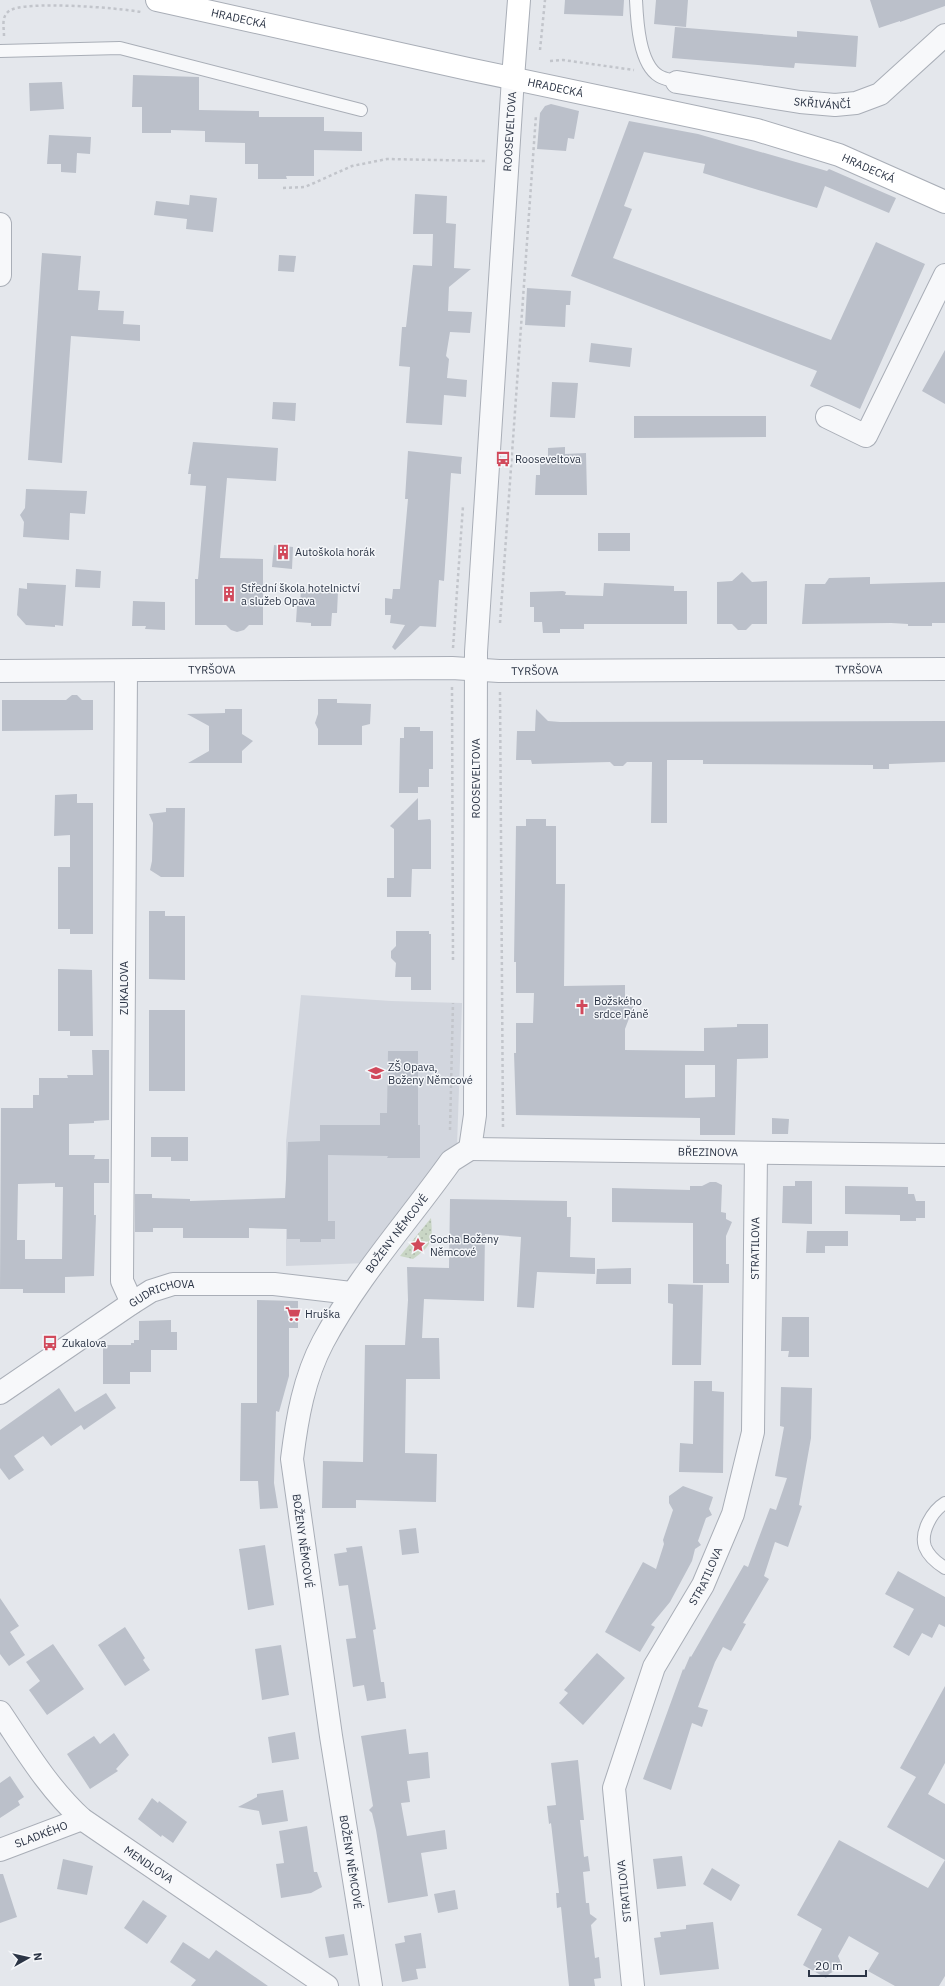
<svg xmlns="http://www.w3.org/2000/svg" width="945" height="1986" font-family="'IBM Plex Sans',sans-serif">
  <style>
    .built { fill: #d2d6de }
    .grass { fill: url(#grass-dots) }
    .building { fill: #bbc0ca; fill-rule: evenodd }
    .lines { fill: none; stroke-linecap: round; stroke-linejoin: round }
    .lane-casing { stroke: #a9aeb7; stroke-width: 14 }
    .street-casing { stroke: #a9aeb7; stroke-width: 24 }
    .secondary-casing { stroke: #a9aeb7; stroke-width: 24 }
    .path { stroke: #c2c5cb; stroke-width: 2.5; stroke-dasharray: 3 3; stroke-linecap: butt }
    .lane { stroke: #f7f8fa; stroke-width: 12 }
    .street { stroke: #f7f8fa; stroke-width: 22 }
    .secondary { stroke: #fff; stroke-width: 22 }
    .labels { text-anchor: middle; stroke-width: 3; stroke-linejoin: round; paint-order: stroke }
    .street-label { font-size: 11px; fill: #2b3445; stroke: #f4f6f9 }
    .poi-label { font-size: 11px; fill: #2b3445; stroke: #f4f6f9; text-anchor: start }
  </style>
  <defs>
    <pattern id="grass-dots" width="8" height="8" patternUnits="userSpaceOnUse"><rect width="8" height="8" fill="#c9d6c5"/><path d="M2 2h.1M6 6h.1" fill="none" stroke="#adb8ab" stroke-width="1.8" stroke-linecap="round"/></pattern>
  </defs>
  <rect width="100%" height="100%" fill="#e4e7ec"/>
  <path class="built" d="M 301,995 L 391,1001 L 462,1003 L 457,1146 L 367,1263 L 286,1266 L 286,1142 Z"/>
  <path class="grass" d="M 431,1218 C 433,1241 432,1245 413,1259 L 400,1256 Z"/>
  <path class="building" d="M 565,0 L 624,0 L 623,16 L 564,14 Z
    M 656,0 L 688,0 L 686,27 L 654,24 Z
    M 870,0 L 945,0 L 945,6 L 900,22 L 900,21 L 879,28 Z
    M 675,27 L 797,37 L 797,31 L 858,36 L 856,67 L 795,63 L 794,68 L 672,58 Z
    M 133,75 L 199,77 L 199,110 L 259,111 L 259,117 L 324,117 L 324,131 L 362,132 L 362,151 L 314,150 L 314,176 L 286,176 L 287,179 L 258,179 L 258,164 L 245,164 L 245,143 L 205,142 L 205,131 L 171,130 L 171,133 L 142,133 L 142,107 L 132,107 Z
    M 62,82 L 64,109 L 30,111 L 29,83 Z
    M 551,104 L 579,111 L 574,139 L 568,138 L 566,151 L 537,149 L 540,113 L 545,106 Z
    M 629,121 L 698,134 L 827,171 L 829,169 L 896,198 L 889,213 L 825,186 L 817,208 L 703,173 L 705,164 L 644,152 L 624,206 L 632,209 L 613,258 L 831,340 L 876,242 L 925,264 L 860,409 L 810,386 L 817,371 L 571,276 Z
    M 49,135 L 91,137 L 90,154 L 77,153 L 76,173 L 61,172 L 61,164 L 47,164 Z
    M 415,194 L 447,196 L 446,223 L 456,224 L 454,268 L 471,269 L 449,287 L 448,311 L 472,312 L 470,333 L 450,332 L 446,356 L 449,359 L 447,378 L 467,380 L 466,397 L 444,395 L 442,425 L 406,423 L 410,367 L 399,366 L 402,327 L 406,327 L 413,265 L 432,266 L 433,234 L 413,234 Z
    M 190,195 L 217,198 L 213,232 L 186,229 L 187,219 L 154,215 L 156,201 L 189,205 Z
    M 42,253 L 81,256 L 78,290 L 100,291 L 98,310 L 124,311 L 123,324 L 140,325 L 140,341 L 71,336 L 62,463 L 28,460 Z
    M 279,255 L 296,256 L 294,272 L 278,271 Z
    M 527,288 L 571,291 L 570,305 L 566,305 L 565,327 L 525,325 Z
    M 591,343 L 632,348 L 630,367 L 589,362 Z
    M 945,350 L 945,404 L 922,391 Z
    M 552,382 L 578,383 L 575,418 L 550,417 Z
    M 273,402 L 296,403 L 295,421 L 272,419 Z
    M 634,416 L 766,416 L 766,437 L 634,438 Z
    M 193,442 L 278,448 L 276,481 L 227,478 L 220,558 L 263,559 L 263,625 L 249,625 L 244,630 L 237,632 L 231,630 L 226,625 L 195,625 L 195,579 L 198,579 L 206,486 L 190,485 L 191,474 L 188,474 Z
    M 565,447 L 565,454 L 586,453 L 587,495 L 535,495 L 536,475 L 540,475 L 540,460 L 548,460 L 548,448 Z
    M 408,451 L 462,457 L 461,466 L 461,474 L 451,473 L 444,581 L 439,580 L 436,627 L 420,626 L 395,650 L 392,647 L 405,625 L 390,623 L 391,615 L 385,615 L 385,598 L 392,599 L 393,589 L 400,589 L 408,499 L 405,499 Z
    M 26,489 L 87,491 L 85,514 L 70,513 L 69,540 L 23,537 L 24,522 L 20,515 L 25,508 Z
    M 598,533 L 630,533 L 630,551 L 598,551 Z
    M 274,545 L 293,547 L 292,569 L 272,567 Z
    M 76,569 L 101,571 L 100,588 L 75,587 Z
    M 742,572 L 752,582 L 767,581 L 767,624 L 752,624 L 746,630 L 738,630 L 732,624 L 717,624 L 717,582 L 732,581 Z
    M 870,577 L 870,584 L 945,582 L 945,623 L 932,623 L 932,626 L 908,626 L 908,624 L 891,623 L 802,624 L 805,584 L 825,584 L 829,578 Z
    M 27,583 L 66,585 L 63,626 L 55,625 L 55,627 L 26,625 L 17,615 L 19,588 L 27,589 Z
    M 604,583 L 674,586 L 674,591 L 687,591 L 687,624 L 584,624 L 584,629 L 560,629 L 560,633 L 543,633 L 542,622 L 534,622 L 534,607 L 530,607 L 530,592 L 563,591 L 566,592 L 565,595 L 603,596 Z
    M 301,590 L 338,591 L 337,613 L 332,613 L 331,626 L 311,626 L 311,623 L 296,622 L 297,606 L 300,606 Z
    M 133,601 L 165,602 L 165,630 L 145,629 L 146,626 L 132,626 Z
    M 72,695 L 77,695 L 82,700 L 93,700 L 93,730 L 2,731 L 2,700 L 66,700 Z
    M 318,699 L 337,699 L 337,703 L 371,704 L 370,724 L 362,726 L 362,745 L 318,745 L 318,729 L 315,723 L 318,714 Z
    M 225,709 L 242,709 L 242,734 L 253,741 L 242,751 L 242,763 L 188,763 L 209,751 L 209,726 L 187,714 L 225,713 Z
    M 536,709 L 548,721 L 560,722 L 945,721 L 945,762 L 889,764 L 889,769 L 873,769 L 873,765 L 703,764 L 703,760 L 667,760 L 667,823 L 651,823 L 652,762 L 627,762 L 623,766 L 614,766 L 610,762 L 532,764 L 531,760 L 516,760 L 517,731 L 535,731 Z
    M 404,727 L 420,727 L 420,731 L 433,731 L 433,769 L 429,769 L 429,787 L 418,787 L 418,793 L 399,793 L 400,738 L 404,738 Z
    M 77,794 L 77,803 L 93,803 L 93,934 L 70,934 L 70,929 L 58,929 L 58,867 L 70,867 L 70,835 L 54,836 L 55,795 Z
    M 418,798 L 418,820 L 430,819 L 431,821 L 431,869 L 412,869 L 411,897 L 387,897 L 387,878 L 394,878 L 394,829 L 390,826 Z
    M 166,808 L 185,808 L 184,877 L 161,877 L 150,870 L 152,861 L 153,823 L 149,814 L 166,812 Z
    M 526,819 L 546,819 L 546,826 L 556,826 L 556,884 L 565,884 L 564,986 L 625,985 L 625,1005 L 636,1000 L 625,1029 L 625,1050 L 704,1051 L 704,1028 L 737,1027 L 737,1024 L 768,1024 L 768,1058 L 737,1059 L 735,1135 L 700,1135 L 700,1118 L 516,1115 L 514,1053 L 516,1053 L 516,1023 L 533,1023 L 534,993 L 516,993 L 516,962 L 514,962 L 516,826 L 526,826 ZM 685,1065 L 715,1065 L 715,1097 L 685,1098 Z
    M 149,911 L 165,911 L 165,916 L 185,916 L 185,980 L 149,979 Z
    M 396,931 L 429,931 L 429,934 L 431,934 L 431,990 L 411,990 L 411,977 L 395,977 L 396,963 L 391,958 L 391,951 L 396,946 Z
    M 58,969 L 92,970 L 93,1036 L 70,1036 L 70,1031 L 58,1031 Z
    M 149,1010 L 185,1010 L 185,1091 L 149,1091 Z
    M 92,1050 L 109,1050 L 109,1120 L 94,1121 L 94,1123 L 69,1124 L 69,1155 L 95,1155 L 94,1159 L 109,1159 L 109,1183 L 94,1183 L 94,1215 L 96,1215 L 94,1276 L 65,1277 L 65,1293 L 23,1293 L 23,1289 L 0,1289 L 1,1108 L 33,1108 L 33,1095 L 39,1095 L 39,1078 L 68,1078 L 67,1075 L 93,1075 ZM 55,1183 L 55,1187 L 63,1187 L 62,1259 L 25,1259 L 25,1240 L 17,1240 L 18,1184 Z
    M 388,1051 L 418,1051 L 418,1125 L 420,1125 L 420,1158 L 387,1158 L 388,1156 L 328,1155 L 328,1221 L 335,1221 L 335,1239 L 321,1239 L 321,1242 L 300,1242 L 300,1239 L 287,1239 L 287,1229 L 249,1228 L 249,1238 L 183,1238 L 183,1228 L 153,1228 L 153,1232 L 135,1232 L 135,1194 L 152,1194 L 152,1198 L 190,1199 L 190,1201 L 285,1198 L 288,1142 L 320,1141 L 320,1125 L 380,1125 L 380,1113 L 387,1113 Z
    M 772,1118 L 789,1119 L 788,1134 L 772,1134 Z
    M 151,1137 L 188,1137 L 188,1161 L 171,1161 L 171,1157 L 151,1157 Z
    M 795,1181 L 812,1181 L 812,1224 L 782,1223 L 783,1186 L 795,1186 Z
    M 710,1182 L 716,1182 L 722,1185 L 721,1212 L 726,1213 L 726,1219 L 732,1222 L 726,1236 L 726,1264 L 729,1264 L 729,1283 L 693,1283 L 693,1223 L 612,1222 L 612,1188 L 690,1190 L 690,1186 L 702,1186 Z
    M 845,1186 L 908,1187 L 908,1194 L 914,1194 L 916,1201 L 925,1201 L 925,1218 L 916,1218 L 916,1221 L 900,1221 L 900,1215 L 845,1214 Z
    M 450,1199 L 567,1201 L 567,1217 L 571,1217 L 570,1257 L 595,1258 L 595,1274 L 537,1272 L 534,1308 L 517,1307 L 521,1237 L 485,1234 L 484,1301 L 424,1299 L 422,1338 L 439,1338 L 440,1379 L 406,1379 L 405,1453 L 437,1454 L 436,1502 L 356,1500 L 356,1508 L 322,1508 L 323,1461 L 363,1462 L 365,1345 L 405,1345 L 408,1300 L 407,1267 L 449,1268 Z
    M 807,1231 L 848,1231 L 848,1246 L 825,1246 L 825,1253 L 806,1253 Z
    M 631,1268 L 631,1284 L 596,1284 L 597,1269 Z
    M 668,1284 L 703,1285 L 701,1365 L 672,1365 L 673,1304 L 668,1303 Z
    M 257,1300 L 298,1301 L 298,1328 L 289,1328 L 289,1376 L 279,1412 L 276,1411 L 274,1483 L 278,1508 L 260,1509 L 258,1481 L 240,1481 L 241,1403 L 257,1403 Z
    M 782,1317 L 809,1317 L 809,1357 L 788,1357 L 789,1351 L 781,1351 Z
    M 171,1320 L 171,1332 L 177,1332 L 177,1350 L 151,1350 L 151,1372 L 130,1372 L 130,1384 L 103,1384 L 103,1345 L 131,1345 L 131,1343 L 134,1343 L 134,1340 L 139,1340 L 139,1321 Z
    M 694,1381 L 712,1381 L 712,1391 L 724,1392 L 723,1473 L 679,1472 L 680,1443 L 693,1444 Z
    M 781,1387 L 812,1388 L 811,1438 L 799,1505 L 802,1506 L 788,1547 L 775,1542 L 764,1576 L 769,1579 L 743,1623 L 746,1624 L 731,1651 L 723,1647 L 715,1662 L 698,1707 L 708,1710 L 702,1727 L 692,1723 L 671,1790 L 643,1779 L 683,1669 L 684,1670 L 690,1656 L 691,1657 L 744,1565 L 748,1567 L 770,1508 L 776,1510 L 787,1478 L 775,1476 L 784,1427 L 780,1426 Z
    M 59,1388 L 75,1412 L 106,1393 L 116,1408 L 84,1430 L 81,1425 L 51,1446 L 43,1436 L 14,1456 L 24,1470 L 9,1480 L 0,1468 L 0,1430 Z
    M 683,1486 L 713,1497 L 709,1509 L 712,1515 L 706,1518 L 698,1541 L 701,1545 L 695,1549 L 692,1561 L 670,1602 L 651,1625 L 655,1627 L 640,1652 L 605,1632 L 643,1562 L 656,1569 L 664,1544 L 663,1540 L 673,1510 L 669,1503 L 669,1496 Z
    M 416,1528 L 419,1553 L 402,1555 L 399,1530 Z
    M 265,1545 L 274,1605 L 248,1610 L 239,1549 Z
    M 362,1546 L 376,1629 L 373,1630 L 381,1682 L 384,1682 L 386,1698 L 367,1701 L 364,1685 L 353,1687 L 346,1639 L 356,1638 L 348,1585 L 339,1586 L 334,1554 L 347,1552 L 346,1548 Z
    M 898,1571 L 945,1597 L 945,1627 L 939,1624 L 932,1638 L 922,1633 L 909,1656 L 893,1647 L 914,1609 L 885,1594 Z
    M 0,1598 L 19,1626 L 10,1632 L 25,1655 L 9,1666 L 0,1654 Z
    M 125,1627 L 145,1658 L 143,1660 L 150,1670 L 125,1686 L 98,1645 Z
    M 53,1644 L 84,1689 L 47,1715 L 29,1690 L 40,1681 L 26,1662 Z
    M 281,1645 L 289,1695 L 262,1700 L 255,1649 Z
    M 597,1653 L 625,1678 L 583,1725 L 559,1703 L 568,1693 L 564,1690 Z
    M 945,1686 L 945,1763 L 928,1794 L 945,1804 L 945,1976 L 939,1986 L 895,1986 L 868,1971 L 879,1953 L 849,1936 L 838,1956 L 841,1963 L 838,1969 L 829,1974 L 826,1978 L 803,1965 L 822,1929 L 797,1915 L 839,1840 L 928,1888 L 945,1860 L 887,1827 L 916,1777 L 900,1768 Z
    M 406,1729 L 409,1754 L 428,1752 L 430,1778 L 407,1781 L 410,1802 L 401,1803 L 407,1836 L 445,1830 L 447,1849 L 421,1853 L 428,1896 L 388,1903 L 376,1830 L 372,1813 L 369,1810 L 373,1806 L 361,1736 Z
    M 295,1732 L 299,1759 L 272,1763 L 268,1737 Z
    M 114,1733 L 129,1755 L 116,1769 L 118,1771 L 90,1789 L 67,1754 L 94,1736 L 100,1744 Z
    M 578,1760 L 584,1820 L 580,1820 L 584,1857 L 588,1856 L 590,1871 L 583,1872 L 586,1903 L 589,1903 L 590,1914 L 597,1919 L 591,1925 L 595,1958 L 599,1957 L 601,1978 L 594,1979 L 595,1986 L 569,1986 L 561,1907 L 557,1908 L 556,1893 L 559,1893 L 551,1823 L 549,1824 L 547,1806 L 556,1805 L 551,1763 Z
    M 10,1776 L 24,1797 L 18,1801 L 20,1805 L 0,1818 L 0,1783 Z
    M 283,1790 L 288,1821 L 262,1825 L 259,1811 L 238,1807 L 257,1797 L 257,1794 Z
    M 152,1798 L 158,1803 L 159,1801 L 187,1822 L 173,1843 L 162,1835 L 161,1837 L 138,1819 Z
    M 307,1826 L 314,1872 L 317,1872 L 322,1887 L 311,1893 L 281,1898 L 276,1864 L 284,1863 L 279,1831 Z
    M 682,1856 L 686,1886 L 657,1889 L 653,1859 Z
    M 63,1859 L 93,1866 L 87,1895 L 57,1889 Z
    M 712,1868 L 740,1885 L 731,1901 L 703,1884 Z
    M 0,1874 L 3,1874 L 17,1917 L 0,1923 Z
    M 455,1890 L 458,1909 L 438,1913 L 434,1894 Z
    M 143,1900 L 167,1916 L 147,1944 L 124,1928 Z
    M 713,1922 L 719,1969 L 660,1975 L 654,1938 L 661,1937 L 660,1932 L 686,1929 L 686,1925 Z
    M 421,1933 L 426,1968 L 416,1969 L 418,1979 L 402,1982 L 395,1944 L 405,1942 L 404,1936 Z
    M 344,1934 L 348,1955 L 329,1958 L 325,1937 Z
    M 183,1942 L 209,1959 L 216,1950 L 268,1986 L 191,1986 L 196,1980 L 170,1962 Z"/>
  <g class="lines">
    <defs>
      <path id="lane" d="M 636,0 C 637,21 639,64 659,76 C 664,79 671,80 677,82
        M 0,51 L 120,48 L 361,110
        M 945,1503 C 932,1511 920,1532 925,1547 C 929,1557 937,1563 945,1568"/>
      <g id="street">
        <path id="s1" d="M 677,82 L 800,102 L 835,105 L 856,103 L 880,94 L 945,35"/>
        <path d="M 0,224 L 0,275"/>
        <path d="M 827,417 L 866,436 L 945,275"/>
        <path id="s2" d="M 0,671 L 452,668 L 499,671 L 945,669"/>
        <path d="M 126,671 L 122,1281 L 132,1303"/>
        <path id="s3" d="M 470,1149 L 475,1115 L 476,652 L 513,78"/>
        <path id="s4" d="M 470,1149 L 945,1155"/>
        <path id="s5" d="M 0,1393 L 132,1303 L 151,1291 L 173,1284 L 274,1284 L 351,1293"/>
        <path id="s6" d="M 0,1712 C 25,1749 48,1788 82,1819 L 327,1986"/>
        <path id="s7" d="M 0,1850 L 82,1819"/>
        <path id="s8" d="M 371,1986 L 331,1736 L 292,1459 C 297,1418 304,1378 323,1342 C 357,1278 409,1220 451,1161 L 470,1149"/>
        <path id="s9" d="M 633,1986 L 614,1788 L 654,1667 L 703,1585 L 733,1514 L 753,1432 L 756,1153"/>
      </g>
      <g id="secondary">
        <path id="s10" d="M 157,0 L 468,69 L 757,130 L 839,155 L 945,202"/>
        <path d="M 513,78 L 519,0"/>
      </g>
    </defs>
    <use href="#lane" class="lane-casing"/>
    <use href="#street" class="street-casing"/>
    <use href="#secondary" class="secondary-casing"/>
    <path class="path" d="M 4,36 C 4,27 1,17 9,11 C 24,0 120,8 141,12
      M 540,50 L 545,0
      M 550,61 L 563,60 L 634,70
      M 283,188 L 305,187 L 352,166 L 387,159 L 487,161
      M 500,623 L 536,115
      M 453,648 L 463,506
      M 452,687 L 453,960
      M 500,692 L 503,1129
      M 450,1130 L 453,1003"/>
    <use href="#lane" class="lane"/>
    <use href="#street" class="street"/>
    <use href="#secondary" class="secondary"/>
  </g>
  <defs>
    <symbol id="bus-bare" viewBox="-9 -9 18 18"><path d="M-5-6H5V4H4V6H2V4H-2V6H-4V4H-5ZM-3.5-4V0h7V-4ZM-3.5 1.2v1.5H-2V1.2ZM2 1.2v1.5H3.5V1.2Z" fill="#d1495b" stroke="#f4f6f9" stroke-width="2.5" paint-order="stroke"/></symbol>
    <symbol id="building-bare" viewBox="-9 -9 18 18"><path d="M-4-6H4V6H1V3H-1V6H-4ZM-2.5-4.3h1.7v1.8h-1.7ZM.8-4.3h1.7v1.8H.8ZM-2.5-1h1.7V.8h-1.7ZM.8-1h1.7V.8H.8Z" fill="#d1495b" stroke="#f4f6f9" stroke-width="2.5" paint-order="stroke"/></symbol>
    <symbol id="church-bare" viewBox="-9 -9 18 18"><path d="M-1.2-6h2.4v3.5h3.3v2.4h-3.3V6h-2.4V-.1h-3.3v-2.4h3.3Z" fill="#d1495b" stroke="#f4f6f9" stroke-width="2.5" paint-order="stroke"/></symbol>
    <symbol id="school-bare" viewBox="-9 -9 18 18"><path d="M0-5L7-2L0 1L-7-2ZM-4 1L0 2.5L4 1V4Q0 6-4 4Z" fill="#d1495b" stroke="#f4f6f9" stroke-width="2.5" paint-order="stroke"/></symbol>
    <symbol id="sight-bare" viewBox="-9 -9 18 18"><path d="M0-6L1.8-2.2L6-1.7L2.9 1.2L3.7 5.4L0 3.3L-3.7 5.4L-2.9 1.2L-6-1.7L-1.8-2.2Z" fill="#d1495b" stroke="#f4f6f9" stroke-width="2.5" paint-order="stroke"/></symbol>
    <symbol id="supermarket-bare" viewBox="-9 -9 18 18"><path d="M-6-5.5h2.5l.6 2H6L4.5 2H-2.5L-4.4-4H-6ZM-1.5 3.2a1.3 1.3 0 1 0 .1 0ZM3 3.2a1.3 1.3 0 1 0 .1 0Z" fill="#d1495b" stroke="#f4f6f9" stroke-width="2.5" paint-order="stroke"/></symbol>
  </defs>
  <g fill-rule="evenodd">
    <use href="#bus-bare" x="492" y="448" width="22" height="22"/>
    <use href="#building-bare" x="272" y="541" width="22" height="22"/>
    <use href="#building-bare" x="218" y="583" width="22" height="22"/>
    <use href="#church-bare" x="571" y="996" width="22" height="22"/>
    <use href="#school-bare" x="365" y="1062" width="22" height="22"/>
    <use href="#sight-bare" x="407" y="1234" width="22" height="22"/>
    <use href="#supermarket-bare" x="282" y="1303" width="22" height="22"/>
    <use href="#bus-bare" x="39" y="1332" width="22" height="22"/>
  </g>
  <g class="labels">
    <g class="street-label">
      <text dy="4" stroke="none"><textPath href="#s10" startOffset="84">HRADECKÁ</textPath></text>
      <text dy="4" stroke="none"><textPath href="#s10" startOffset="408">HRADECKÁ</textPath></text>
      <text dy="4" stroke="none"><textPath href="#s1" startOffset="147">SKŘIVÁNČÍ</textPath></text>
      <text dy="4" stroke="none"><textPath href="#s3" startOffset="1019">ROOSEVELTOVA</textPath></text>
      <text dy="4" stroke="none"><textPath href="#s10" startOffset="732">HRADECKÁ</textPath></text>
      <text dy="4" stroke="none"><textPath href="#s2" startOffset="212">TYRŠOVA</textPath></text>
      <text dy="4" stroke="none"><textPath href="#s2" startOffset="859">TYRŠOVA</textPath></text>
      <text dy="4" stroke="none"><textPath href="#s2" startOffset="535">TYRŠOVA</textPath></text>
      <text dy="4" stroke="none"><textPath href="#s3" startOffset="371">ROOSEVELTOVA</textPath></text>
      <text transform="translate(124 988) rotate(-90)" y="4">ZUKALOVA</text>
      <text dy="4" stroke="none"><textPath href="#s4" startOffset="238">BŘEZINOVA</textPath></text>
      <text dy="4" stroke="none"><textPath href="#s8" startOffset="786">BOŽENY NĚMCOVÉ</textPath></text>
      <text dy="4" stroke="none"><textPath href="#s9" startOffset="767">STRATILOVA</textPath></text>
      <text dy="4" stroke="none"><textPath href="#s5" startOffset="192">GUDRICHOVA</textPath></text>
      <text transform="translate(303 1541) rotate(82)" y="4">BOŽENY NĚMCOVÉ</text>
      <text dy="4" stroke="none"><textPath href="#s9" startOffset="431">STRATILOVA</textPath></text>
      <text dy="4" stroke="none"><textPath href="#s7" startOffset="44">SLADKÉHO</textPath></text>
      <text transform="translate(351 1862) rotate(81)" y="4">BOŽENY NĚMCOVÉ</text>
      <text dy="4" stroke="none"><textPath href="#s6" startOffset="216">MENDLOVA</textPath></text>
      <text transform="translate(624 1891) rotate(-96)" y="4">STRATILOVA</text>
    </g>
    <g class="poi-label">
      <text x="515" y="463">Rooseveltova</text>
      <text x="295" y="556">Autoškola horák</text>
      <text x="241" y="592">Střední škola hotelnictví<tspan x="241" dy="13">a služeb Opava</tspan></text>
      <text x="594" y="1005">Božského<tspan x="594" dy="13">srdce Páně</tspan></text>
      <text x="388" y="1071">ZŠ Opava,<tspan x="388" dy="13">Boženy Němcové</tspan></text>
      <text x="430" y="1243">Socha Boženy<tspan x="430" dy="13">Němcové</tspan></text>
      <text x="305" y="1318">Hruška</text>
      <text x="62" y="1347">Zukalova</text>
    </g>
  </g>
  <g transform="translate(28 1958) rotate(82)" stroke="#f4f6f9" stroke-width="3" paint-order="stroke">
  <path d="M0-3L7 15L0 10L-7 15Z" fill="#2b3445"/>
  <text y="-6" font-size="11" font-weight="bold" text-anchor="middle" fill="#2b3445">N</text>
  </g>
  <path d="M809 1970v6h57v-6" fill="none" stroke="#2b3445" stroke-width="2"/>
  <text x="815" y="1970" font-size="12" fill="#2b3445" stroke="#f4f6f9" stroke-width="3" paint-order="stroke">20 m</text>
</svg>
